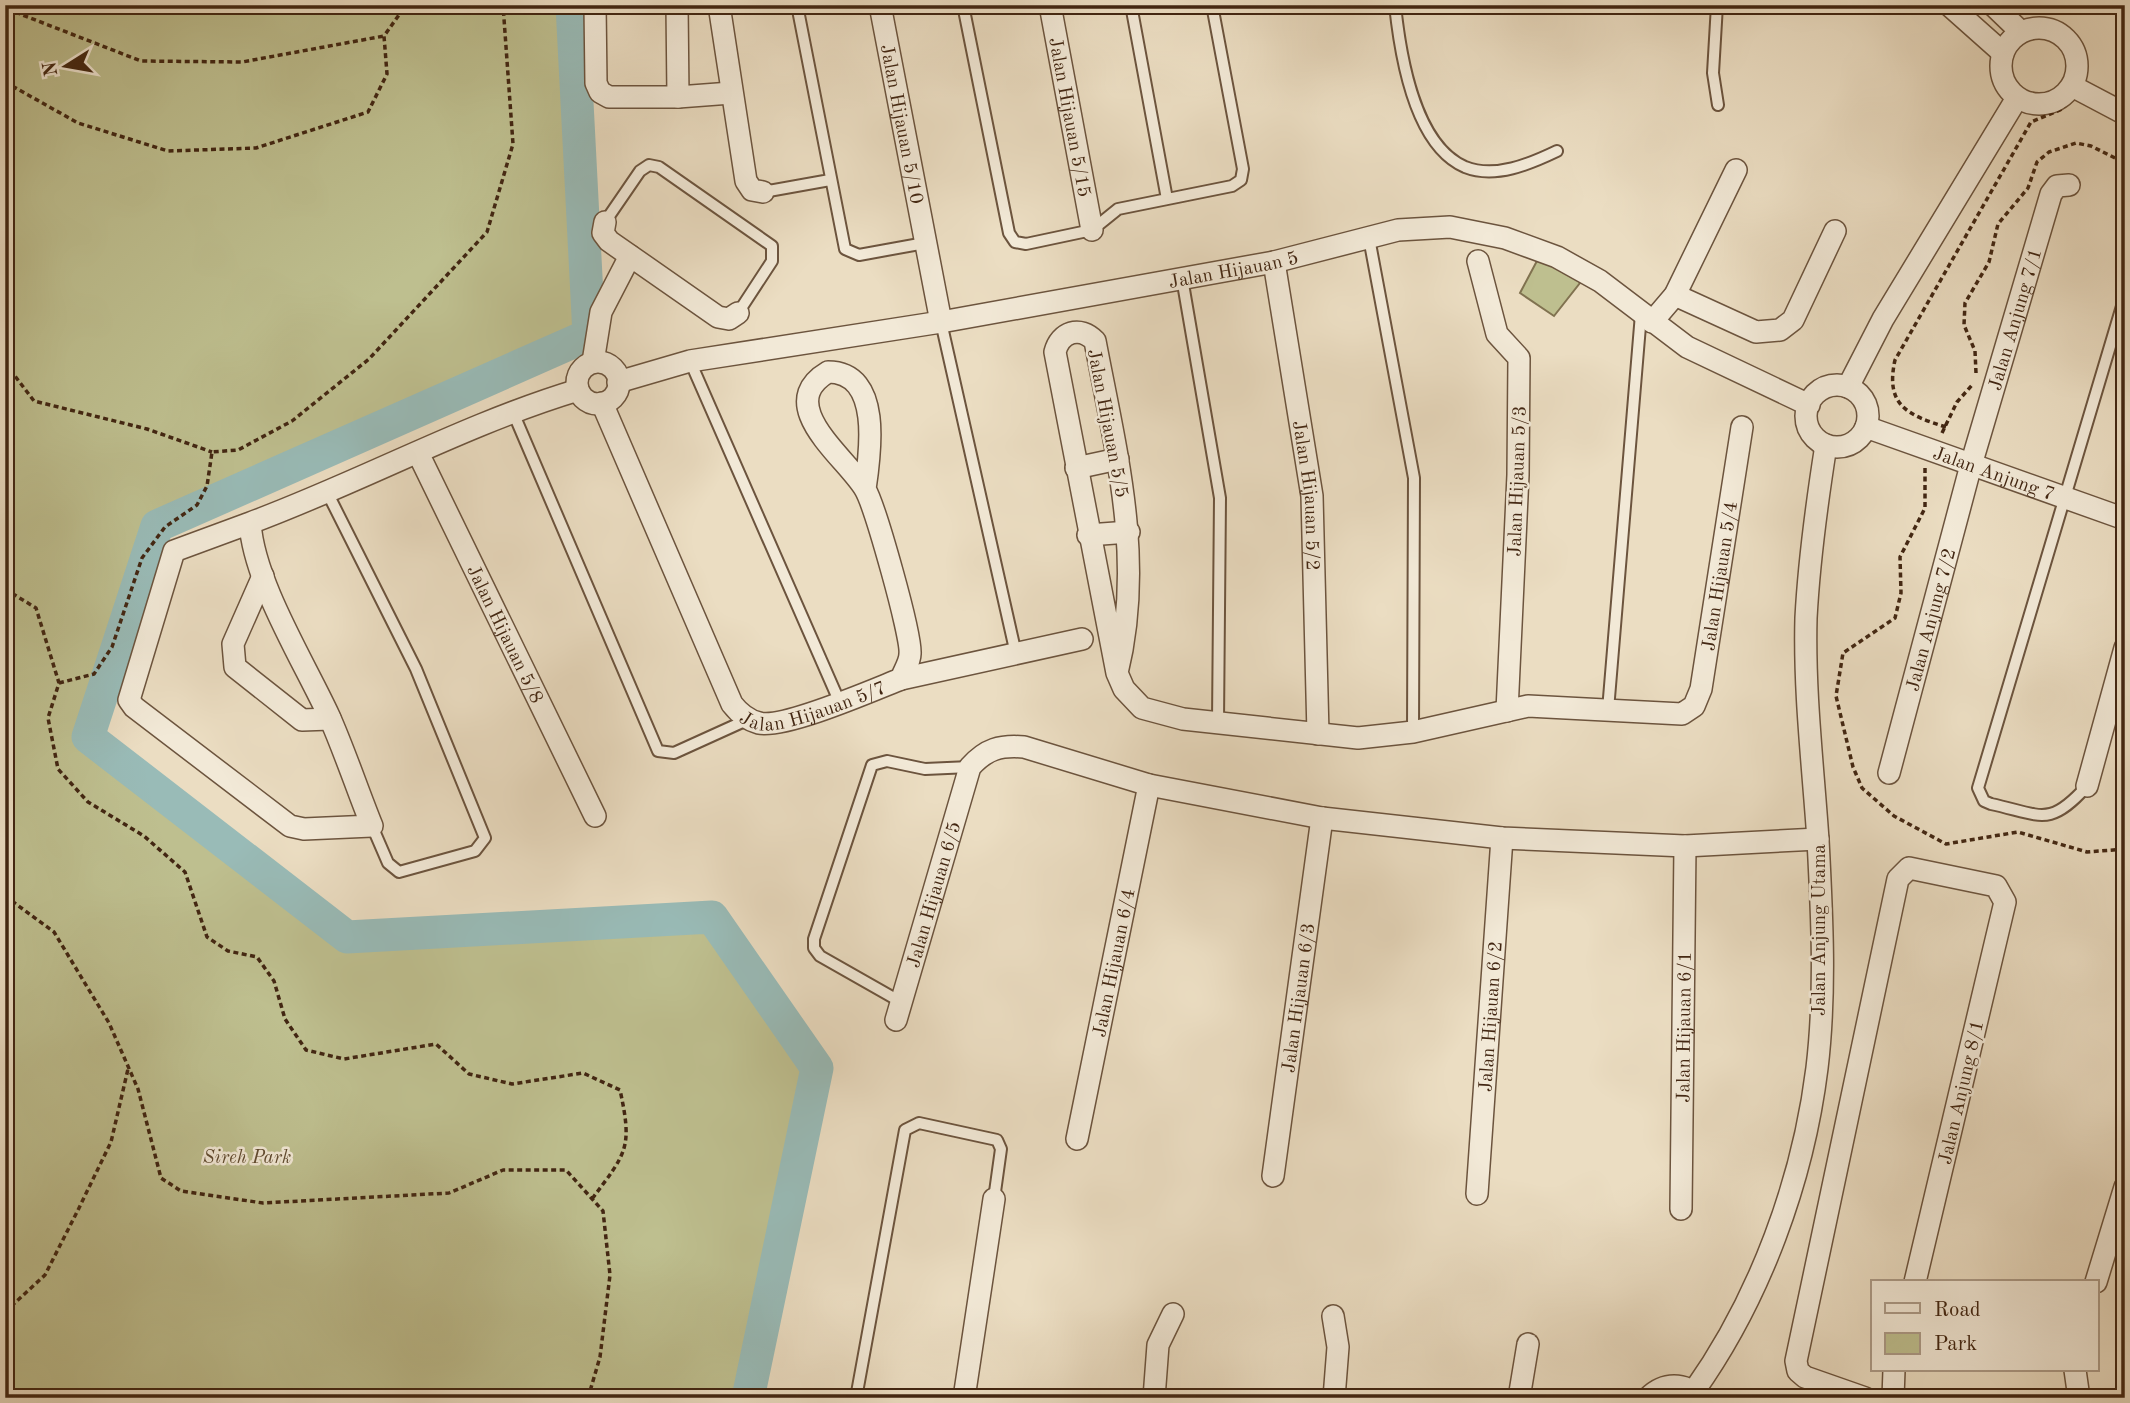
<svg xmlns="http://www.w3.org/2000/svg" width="2130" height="1403" font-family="'Old Standard TT',serif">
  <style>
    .green { fill: #bebf8f; stroke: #807250; stroke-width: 2 }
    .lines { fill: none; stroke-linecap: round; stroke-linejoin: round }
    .river { stroke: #99bbb7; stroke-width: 33 }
    .lane-casing { stroke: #6c543e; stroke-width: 14 }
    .street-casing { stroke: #6c543e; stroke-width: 24 }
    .path { stroke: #422612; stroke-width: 3.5; stroke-dasharray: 5 3.5; stroke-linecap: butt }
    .lane { stroke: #f2e9d7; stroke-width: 10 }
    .street { stroke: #f2e9d7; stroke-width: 21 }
    .labels { text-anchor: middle; stroke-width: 5; stroke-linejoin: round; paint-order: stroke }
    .street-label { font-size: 19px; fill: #422612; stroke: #f2e9d7 }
    .park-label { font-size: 19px; font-style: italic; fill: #614c31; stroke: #f2e9d7 }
  </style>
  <rect width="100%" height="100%" fill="#ebddc2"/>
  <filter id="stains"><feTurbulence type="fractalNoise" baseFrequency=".00286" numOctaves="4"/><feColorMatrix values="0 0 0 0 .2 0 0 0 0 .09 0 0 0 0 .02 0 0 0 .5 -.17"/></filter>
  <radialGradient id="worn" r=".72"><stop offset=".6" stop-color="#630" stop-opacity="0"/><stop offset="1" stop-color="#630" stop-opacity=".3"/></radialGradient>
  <path class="green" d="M 5,5 L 572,5 L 589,335 L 158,526 L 88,737 L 347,937 L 712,917 L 817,1068 L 748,1398 L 5,1398 Z
    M 1538,259 L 1587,274 L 1554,316 L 1520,293 Z"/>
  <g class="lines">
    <path class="river" d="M 572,5 L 589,335 L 157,526 L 88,737 L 347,937 L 712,917 L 817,1068 L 748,1398"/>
    <defs>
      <path id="lane" d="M 797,5 L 845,249 L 859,255 L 925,243
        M 963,5 L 1009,233 L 1015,242 L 1026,244 L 1092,230 L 1118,209 L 1232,186 L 1241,180 L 1243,169 L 1212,5
        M 1131,5 L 1167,199
        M 1395,5 C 1400,53 1414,145 1465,167 C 1495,179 1530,164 1557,151
        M 1717,5 L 1713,73 L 1718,105
        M 763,192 L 830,180
        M 605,222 L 640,171 L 649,165 L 659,167 L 772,246 L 772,261 L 738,313
        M 1369,238 L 1414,478 L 1413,732
        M 1182,278 L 1220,498 L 1218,722
        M 941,322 L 1016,654
        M 690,361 L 840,703
        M 512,410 L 658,751 L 674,753 L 749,719
        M 328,494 L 416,669 L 485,838 L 475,851 L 399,872 L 388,863 L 372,826
        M 1608,710 L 1641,314
        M 2087,786 C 2049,828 2042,815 1991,804 L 1984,801 L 1978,788 L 2125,296
        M 901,1002 L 820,956 L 814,948 L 814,939 L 872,765 L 887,761 L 925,769 L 970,767
        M 856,1398 L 905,1130 L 919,1123 L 997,1140 L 1001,1149 L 994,1199"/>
      <g id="street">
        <path d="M 595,5 L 596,83 L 600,92 L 609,97 L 678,97"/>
        <path d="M 677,5 L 678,97 L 731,93"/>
        <path d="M 719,5 L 746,181 L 752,190 L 763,192"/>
        <path id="s1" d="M 880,5 L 941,322"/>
        <path id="s2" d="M 1050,5 L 1092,230"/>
        <path d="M 1949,5 L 2003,53"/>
        <path d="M 1993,5 L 2021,32"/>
        <circle cx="2039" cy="66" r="38"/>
        <path d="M 2072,86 L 2125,114"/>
        <path d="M 605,222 L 603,233 L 609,241 L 718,317 L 729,319 L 738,313"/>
        <path d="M 1478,261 L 1497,334 L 1519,358 L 1518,475 L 1507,711"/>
        <path id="s3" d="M 1274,262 L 1312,496 L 1318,734"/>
        <path d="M 1675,295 L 1756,332 L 1780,330 L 1793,320 L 1835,231"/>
        <path d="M 1652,322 L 1675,295 L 1736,170"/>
        <path d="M 593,362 L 601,312 L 630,256"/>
        <circle cx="598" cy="383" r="21"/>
        <path id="s4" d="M 618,382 L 690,361 L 941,322 L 1274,262 L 1398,230 L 1450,227 L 1505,238 L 1557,257 L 1600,281 L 1687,347 L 1809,405"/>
        <circle cx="1837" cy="416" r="31"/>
        <path d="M 1848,387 L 1883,319 L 2017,98"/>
        <path id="s5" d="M 602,403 L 732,704 C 739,713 747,720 759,723 C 784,729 873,690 901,679 C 904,671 910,662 910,654 C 912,636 875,506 865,489 C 847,458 772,405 828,372 C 883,372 870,455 865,489"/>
        <path id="s6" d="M 1866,427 L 2125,519"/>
        <path id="s7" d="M 418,453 L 595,816"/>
        <path d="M 1076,468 L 1118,459"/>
        <path d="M 250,523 L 174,551 L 129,700 L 134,707 L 290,826 L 304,829 L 372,826 C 357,789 345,752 329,716 C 303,660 254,582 250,523 C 361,482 465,424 578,390"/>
        <path d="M 1088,535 L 1129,532"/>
        <path d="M 263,576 L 233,644 L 235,667 L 302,720 L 330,719"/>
        <path id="s8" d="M 1117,673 C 1145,560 1116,452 1095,341 C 1080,325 1060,332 1055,352 L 1117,673 L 1124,689 L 1142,708 L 1183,719 L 1358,738 L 1413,732 L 1528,706 L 1682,714 L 1694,706 L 1701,689 L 1742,427"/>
        <path d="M 901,679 L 1082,639"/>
        <path id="s9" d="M 1889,773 L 1971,465 L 2051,194 L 2057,186 L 2069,185"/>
        <path d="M 2087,786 L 2125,648"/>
        <path id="s10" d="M 896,1020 L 970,767 C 986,749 1000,745 1024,747 L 1149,785 L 1322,818 L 1502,838 L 1685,846 L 1818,839"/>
        <path id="s11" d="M 1077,1139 L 1149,785"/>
        <path id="s12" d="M 1273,1176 L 1322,818"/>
        <path id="s13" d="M 1477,1194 L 1502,838"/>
        <path id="s14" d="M 1681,1209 L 1685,846"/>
        <path d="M 2096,1282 L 2125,1187"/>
        <path d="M 1333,1316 L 1338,1347 L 1334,1398"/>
        <path d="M 2075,1370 L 2079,1398"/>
        <path d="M 1694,1391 C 1760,1298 1803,1181 1817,1068 C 1826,993 1822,915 1818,840 C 1813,766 1804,692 1806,618 C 1809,561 1817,502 1826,445"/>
        <path d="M 964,1398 L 994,1199"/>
        <path d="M 1154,1398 L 1158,1345 L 1173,1314"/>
        <path d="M 1519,1398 L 1528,1344"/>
        <path d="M 1648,1398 C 1664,1382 1684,1382 1701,1398"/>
        <path d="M 1865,1398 L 1805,1377 L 1798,1371 L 1796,1361 L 1898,879 L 1909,868 L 1996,886 L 2005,902 L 1915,1282"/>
        <path d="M 1893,1398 L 1894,1370"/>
      </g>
    </defs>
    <use href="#lane" class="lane-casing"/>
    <use href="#street" class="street-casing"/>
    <path class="path" d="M 10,5 L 20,14 L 141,61 L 242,62 L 384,36
      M 5,82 L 78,123 L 168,151 L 256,148 L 368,112 L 387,74 L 384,36 L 406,5
      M 5,103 L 11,145 L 5,155
      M 5,363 L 34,401 L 147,429 L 212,452
      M 1976,373 L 1975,351 L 1964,325 L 1965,303 L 1989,262 L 1998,224 L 2028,188 L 2037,162 L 2049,152 L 2076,143 L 2091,146 L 2125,163
      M 1946,427 C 1907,415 1885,405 1895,360 L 2031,122 L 2060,110 L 2067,103
      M 1942,433 L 1957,402 L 1973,384
      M 1925,468 L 1925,508 L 1900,557 L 1901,593 L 1895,618 L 1843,653 L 1836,696 L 1853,767 L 1862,788 L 1894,816 L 1946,844 L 2018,832 L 2087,852 L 2125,849
      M 5,589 L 36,608 L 59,683 L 48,718 L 58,769 L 88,802 L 144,836 L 185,872 L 207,937 L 228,951 L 257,957 L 274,981 L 285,1019 L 306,1050 L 344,1059 L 436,1044 L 469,1074 L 512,1084 L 583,1073 L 620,1090 C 633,1149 626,1153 592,1199
      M 59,683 L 94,674 L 112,647 L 142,558 L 165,527 L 197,505 L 207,486 L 212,452 L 238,450 L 292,421 L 369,359 L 487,232 L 513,144 L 503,5
      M 5,896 L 54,932 L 109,1023 L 138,1089 L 161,1178 L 181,1191 L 263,1203 L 449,1193 L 503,1170 L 566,1170 L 603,1211 L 610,1275 L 600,1357 L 588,1398
      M 5,1312 L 45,1275 L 78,1210 L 111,1142 L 128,1069"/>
    <use href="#lane" class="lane"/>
    <use href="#street" class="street"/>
  </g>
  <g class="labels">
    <g class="street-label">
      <text dy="7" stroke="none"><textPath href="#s2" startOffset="114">Jalan Hijauan 5/15</textPath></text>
      <text dy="7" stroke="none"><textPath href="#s1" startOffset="121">Jalan Hijauan 5/10</textPath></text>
      <text dy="7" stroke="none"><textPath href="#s4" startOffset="626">Jalan Hijauan 5</textPath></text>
      <text dy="7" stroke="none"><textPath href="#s9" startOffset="471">Jalan Anjung 7/1</textPath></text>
      <text transform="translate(1109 423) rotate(79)" y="7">Jalan Hijauan 5/5</text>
      <text dy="7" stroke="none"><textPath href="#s6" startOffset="136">Jalan Anjung 7</textPath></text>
      <text transform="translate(1516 481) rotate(-88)" y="7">Jalan Hijauan 5/3</text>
      <text dy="7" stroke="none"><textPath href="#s3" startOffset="236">Jalan Hijauan 5/2</textPath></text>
      <text dy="7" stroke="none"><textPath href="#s8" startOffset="1452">Jalan Hijauan 5/4</textPath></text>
      <text dy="7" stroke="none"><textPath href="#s9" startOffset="159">Jalan Anjung 7/2</textPath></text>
      <text dy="7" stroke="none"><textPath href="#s7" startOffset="201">Jalan Hijauan 5/8</textPath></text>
      <text dy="7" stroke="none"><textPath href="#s5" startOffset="418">Jalan Hijauan 5/7</textPath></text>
      <text dy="7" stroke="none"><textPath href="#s10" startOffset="131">Jalan Hijauan 6/5</textPath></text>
      <text transform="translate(1818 930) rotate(-90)" y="7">Jalan Anjung Utama</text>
      <text dy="7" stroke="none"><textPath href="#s11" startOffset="180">Jalan Hijauan 6/4</textPath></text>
      <text dy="7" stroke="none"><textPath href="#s12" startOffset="180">Jalan Hijauan 6/3</textPath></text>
      <text dy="7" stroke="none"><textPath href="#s13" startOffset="178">Jalan Hijauan 6/2</textPath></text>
      <text dy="7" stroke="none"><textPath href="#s14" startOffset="182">Jalan Hijauan 6/1</textPath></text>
      <text transform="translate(1960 1092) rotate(-77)" y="7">Jalan Anjung 8/1</text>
    </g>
    <g class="park-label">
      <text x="247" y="1163">Sireh Park</text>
    </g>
  </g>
  <rect width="2130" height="1403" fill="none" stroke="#ebddc2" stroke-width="28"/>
  <rect x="7" y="7" width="2116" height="1389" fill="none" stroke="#422612" stroke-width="3.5"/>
  <rect x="14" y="14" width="2102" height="1375" fill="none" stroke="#422612" stroke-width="2"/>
  <rect x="1871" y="1280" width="228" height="91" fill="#f2e9d7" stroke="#ac9b88" stroke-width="2"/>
  <rect x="1885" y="1303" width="35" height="10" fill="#f2e9d7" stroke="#ac9b88" stroke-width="2"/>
  <text x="1934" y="1316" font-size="21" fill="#422612">Road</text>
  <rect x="1885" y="1333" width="35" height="21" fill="#bebf8f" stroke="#ac9b88" stroke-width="2"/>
  <text x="1934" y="1350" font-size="21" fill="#422612">Park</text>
  <g transform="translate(66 66) rotate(259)" stroke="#f2e9d7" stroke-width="5" paint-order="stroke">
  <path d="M0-5L12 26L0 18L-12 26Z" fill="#422612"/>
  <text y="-10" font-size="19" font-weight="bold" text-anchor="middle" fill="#422612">N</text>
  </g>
  <rect width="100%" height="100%" filter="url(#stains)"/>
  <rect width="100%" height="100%" fill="url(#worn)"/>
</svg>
